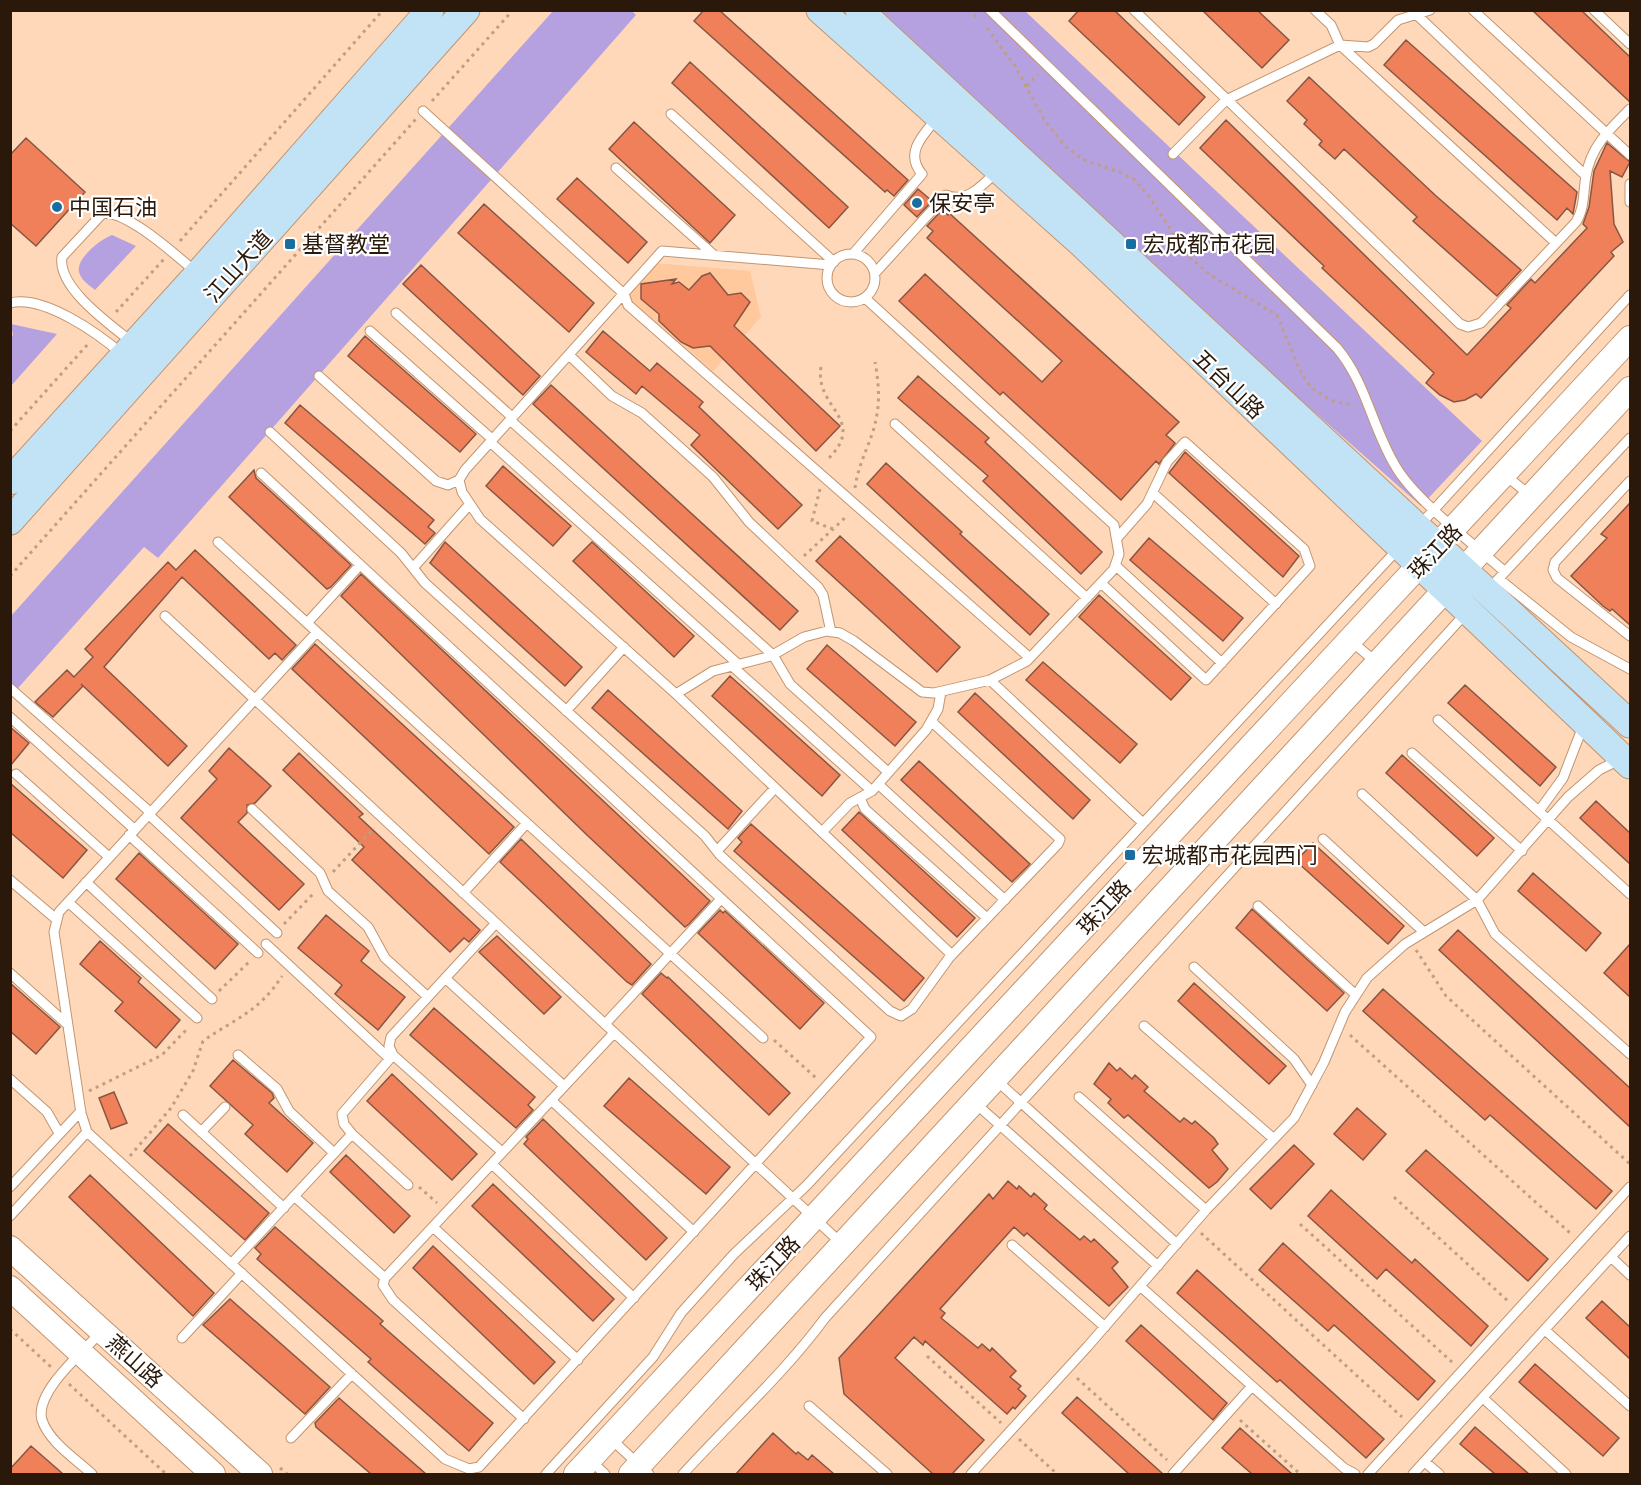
<svg xmlns="http://www.w3.org/2000/svg" width="1641" height="1485" font-family="Mulish,'Noto Sans SC',sans-serif">
  <style>
    .built { fill: #ffc89d }
    .green { fill: #b6a1e0 }
    .building { fill: #f08059; stroke: #885543; stroke-width: 1.5 }
    .lines { fill: none; stroke-linecap: round; stroke-linejoin: round }
    .service-casing { stroke: #c29570; stroke-width: 11 }
    .tertiary-casing { stroke: #c29570; stroke-width: 26 }
    .secondary-casing { stroke: #c29570; stroke-width: 29 }
    .path { stroke: #bf9e84; stroke-width: 3; stroke-dasharray: 3 4.5; stroke-linecap: butt }
    .service { stroke: #fff; stroke-width: 9 }
    .tertiary { stroke: #fff; stroke-width: 24 }
    .secondary { stroke: #c2e3f6; stroke-width: 27 }
    .poi-dot { fill: #196e9f; stroke: #fff; stroke-width: 2 }
    .labels { text-anchor: middle; stroke-width: 4.5; stroke-linejoin: round; paint-order: stroke }
    .poi-label { font-size: 22px; fill: #2a190a; stroke: #fff; text-anchor: start }
    .street-label { font-size: 22px; fill: #2a190a; stroke: #fff }
  </style>
  <rect width="100%" height="100%" fill="#ffd8b9"/>
  <path class="built" d="M 654,263 L 750,271 L 761,317 L 713,371 L 632,301 L 629,291 Z"/>
  <path class="green" d="M 631,10 L 636,15 L 158,558 L 144,547 L 11,696 L 11,616 L 553,11 Z
    M 876,11 L 1025,11 L 1482,441 L 1421,506 L 1184,297 Z
    M 112,235 L 136,246 L 95,290 C 89,285 81,280 79,272 C 76,258 101,239 112,235 Z
    M 11,324 L 57,334 L 11,386 L 10,338 L 13,335 Z"/>
  <path class="building" d="M 704,10 L 719,10 L 908,180 L 894,196 L 887,190 L 885,192 L 694,21 Z
    M 1079,10 L 1114,10 L 1205,97 L 1179,125 L 1069,21 Z
    M 1202,10 L 1257,10 L 1289,40 L 1262,68 Z
    M 1532,10 L 1581,10 L 1630,57 L 1630,102 Z
    M 1406,40 L 1577,192 L 1573,214 L 1567,208 L 1557,220 L 1384,65 Z
    M 690,62 L 848,207 L 829,228 L 672,83 Z
    M 1309,77 L 1435,195 L 1521,270 L 1497,296 L 1413,221 L 1417,217 L 1344,149 L 1335,159 L 1319,145 L 1322,141 L 1304,124 L 1307,120 L 1287,101 Z
    M 1226,120 L 1467,355 L 1511,308 L 1507,305 L 1531,279 L 1535,283 L 1587,228 L 1583,224 L 1589,207 L 1594,171 L 1607,143 L 1630,162 L 1622,177 L 1610,171 L 1614,224 L 1623,242 L 1611,252 L 1614,256 L 1481,398 L 1476,394 L 1465,400 L 1454,402 L 1440,395 L 1426,383 L 1434,373 L 1322,268 L 1324,266 L 1200,148 Z
    M 634,122 L 735,215 L 710,243 L 609,149 Z
    M 26,138 L 85,192 L 36,246 L 10,223 L 10,155 Z
    M 577,178 L 647,242 L 628,263 L 557,199 Z
    M 918,189 L 932,201 L 917,217 L 904,205 Z
    M 484,204 L 594,303 L 569,332 L 458,233 Z
    M 942,210 L 948,215 L 949,213 L 1179,422 L 1166,435 L 1175,443 L 1159,464 L 1156,461 L 1121,500 L 1003,392 L 1000,395 L 899,301 L 925,274 L 1042,382 L 1062,361 L 927,238 L 933,231 L 927,226 Z
    M 421,265 L 540,376 L 523,395 L 403,284 Z
    M 710,273 L 728,295 L 741,293 L 750,302 L 734,326 L 840,426 L 816,451 L 710,346 L 693,348 L 681,342 L 659,321 L 659,314 L 641,299 L 641,284 L 676,279 L 672,284 L 679,282 L 689,290 L 702,276 Z
    M 603,331 L 650,371 L 657,363 L 703,402 L 699,407 L 802,505 L 778,529 L 691,445 L 700,435 L 642,386 L 636,394 L 586,352 Z
    M 365,336 L 476,434 L 460,452 L 348,356 Z
    M 918,376 L 989,438 L 985,442 L 1102,552 L 1081,574 L 983,481 L 988,476 L 898,398 Z
    M 551,385 L 798,611 L 780,630 L 533,404 Z
    M 300,405 L 434,520 L 428,527 L 435,533 L 425,544 L 285,423 Z
    M 1185,452 L 1299,556 L 1283,577 L 1169,473 Z
    M 886,463 L 962,532 L 960,534 L 1049,614 L 1030,635 L 867,484 Z
    M 503,466 L 571,526 L 553,546 L 486,486 Z
    M 254,470 L 256,478 L 351,565 L 331,587 L 327,589 L 229,497 Z
    M 1630,503 L 1630,625 L 1612,609 L 1610,611 L 1603,606 L 1571,576 L 1607,538 L 1601,534 Z
    M 840,536 L 960,647 L 937,672 L 816,561 Z
    M 1149,538 L 1243,618 L 1223,641 L 1130,560 Z
    M 445,542 L 582,667 L 565,686 L 430,563 Z
    M 592,542 L 694,636 L 674,657 L 573,561 Z
    M 195,550 L 296,645 L 282,660 L 275,653 L 269,659 L 182,577 L 104,667 L 187,746 L 168,766 L 81,684 L 83,686 L 53,717 L 35,702 L 67,670 L 74,677 L 93,657 L 85,649 L 168,562 L 176,570 Z
    M 361,574 L 710,901 L 689,924 L 685,927 L 587,835 L 341,596 Z
    M 1099,595 L 1191,678 L 1171,700 L 1079,617 Z
    M 315,644 L 514,827 L 489,854 L 292,669 Z
    M 827,645 L 916,722 L 895,746 L 807,669 Z
    M 1043,662 L 1137,744 L 1120,763 L 1026,680 Z
    M 730,676 L 840,775 L 822,796 L 712,696 Z
    M 1465,685 L 1556,767 L 1540,786 L 1448,703 Z
    M 608,690 L 742,811 L 728,829 L 592,708 Z
    M 975,693 L 1090,800 L 1073,819 L 958,712 Z
    M 10,727 L 29,743 L 10,766 Z
    M 229,748 L 271,786 L 255,803 L 247,805 L 247,813 L 238,822 L 304,884 L 279,910 L 181,818 L 217,779 L 209,771 Z
    M 299,753 L 363,814 L 359,817 L 480,930 L 469,942 L 464,938 L 450,952 L 352,860 L 364,847 L 283,770 Z
    M 1402,755 L 1494,838 L 1477,856 L 1386,773 Z
    M 919,761 L 1030,864 L 1012,882 L 901,780 Z
    M 10,783 L 87,850 L 63,878 L 10,832 Z
    M 1596,801 L 1630,833 L 1630,864 L 1580,818 Z
    M 859,812 L 975,918 L 957,937 L 842,830 Z
    M 751,824 L 924,978 L 904,1001 L 734,851 L 742,842 L 738,838 Z
    M 521,839 L 651,964 L 632,985 L 627,982 L 500,862 Z
    M 1313,843 L 1404,926 L 1388,944 L 1296,861 Z
    M 139,853 L 238,944 L 215,969 L 116,879 Z
    M 1533,873 L 1601,933 L 1586,951 L 1518,891 Z
    M 1252,909 L 1344,993 L 1327,1011 L 1236,928 Z
    M 720,910 L 723,913 L 725,911 L 824,1003 L 800,1029 L 698,933 Z
    M 326,915 L 369,951 L 361,961 L 405,997 L 378,1030 L 335,994 L 342,985 L 298,948 Z
    M 1458,930 L 1630,1088 L 1630,1127 L 1439,950 Z
    M 497,936 L 561,997 L 544,1014 L 479,952 Z
    M 100,941 L 141,978 L 138,982 L 180,1020 L 156,1048 L 115,1011 L 123,1002 L 80,964 Z
    M 1630,944 L 1630,997 L 1604,973 Z
    M 661,973 L 667,978 L 668,977 L 790,1093 L 769,1115 L 642,994 Z
    M 10,983 L 60,1027 L 36,1054 L 10,1031 Z
    M 1194,983 L 1286,1066 L 1269,1084 L 1178,1001 Z
    M 1383,989 L 1612,1191 L 1596,1209 L 1490,1115 L 1485,1120 L 1363,1011 Z
    M 434,1008 L 535,1097 L 528,1105 L 533,1110 L 516,1128 L 410,1035 Z
    M 233,1060 L 272,1093 L 274,1098 L 269,1103 L 313,1143 L 287,1172 L 245,1134 L 253,1125 L 210,1086 Z
    M 1109,1063 L 1117,1071 L 1120,1068 L 1132,1079 L 1135,1075 L 1148,1087 L 1144,1091 L 1180,1122 L 1184,1118 L 1192,1124 L 1195,1121 L 1214,1138 L 1218,1144 L 1212,1150 L 1228,1169 L 1217,1182 L 1209,1188 L 1128,1115 L 1124,1118 L 1108,1103 L 1111,1099 L 1094,1084 Z
    M 392,1074 L 477,1154 L 452,1180 L 367,1101 Z
    M 629,1078 L 730,1167 L 706,1194 L 604,1106 Z
    M 114,1092 L 127,1123 L 111,1129 L 99,1098 Z
    M 1357,1108 L 1386,1134 L 1363,1160 L 1334,1134 Z
    M 543,1119 L 667,1238 L 646,1260 L 524,1144 L 528,1139 L 526,1137 Z
    M 168,1124 L 269,1213 L 245,1240 L 144,1151 Z
    M 1294,1145 L 1314,1164 L 1271,1209 L 1250,1189 Z
    M 1426,1150 L 1548,1259 L 1528,1281 L 1406,1171 Z
    M 346,1155 L 410,1216 L 394,1233 L 330,1172 Z
    M 90,1175 L 214,1293 L 193,1316 L 69,1197 Z
    M 1008,1181 L 1017,1189 L 1019,1186 L 1031,1197 L 1034,1193 L 1047,1205 L 1044,1209 L 1080,1240 L 1084,1236 L 1091,1242 L 1094,1239 L 1118,1262 L 1112,1268 L 1128,1287 L 1109,1306 L 1027,1233 L 1024,1236 L 1014,1227 L 940,1309 L 945,1313 L 941,1318 L 978,1348 L 982,1344 L 990,1351 L 992,1348 L 1016,1371 L 1010,1377 L 1021,1386 L 1018,1389 L 1026,1396 L 1015,1409 L 1013,1407 L 1007,1414 L 925,1341 L 923,1345 L 914,1337 L 895,1358 L 984,1440 L 952,1474 L 933,1474 L 844,1394 L 839,1358 L 989,1194 L 993,1199 Z
    M 493,1184 L 614,1299 L 593,1321 L 472,1206 Z
    M 1331,1190 L 1412,1263 L 1415,1259 L 1488,1326 L 1471,1346 L 1386,1269 L 1377,1279 L 1308,1216 Z
    M 275,1227 L 383,1321 L 380,1324 L 493,1423 L 469,1451 L 368,1362 L 371,1359 L 257,1259 L 261,1254 L 255,1248 Z
    M 1283,1243 L 1435,1381 L 1418,1400 L 1334,1325 L 1328,1331 L 1259,1270 Z
    M 433,1246 L 555,1362 L 534,1384 L 413,1268 Z
    M 1197,1270 L 1384,1439 L 1366,1458 L 1280,1380 L 1277,1382 L 1177,1293 Z
    M 230,1299 L 330,1387 L 305,1414 L 203,1325 Z
    M 1602,1301 L 1630,1327 L 1630,1359 L 1586,1318 Z
    M 1141,1325 L 1227,1403 L 1213,1420 L 1126,1341 Z
    M 1535,1364 L 1619,1438 L 1603,1456 L 1519,1382 Z
    M 1077,1397 L 1163,1474 L 1129,1474 L 1062,1413 Z
    M 339,1398 L 426,1474 L 371,1474 L 316,1427 L 315,1423 Z
    M 1475,1427 L 1529,1474 L 1495,1474 L 1460,1444 Z
    M 1240,1428 L 1292,1474 L 1252,1474 L 1222,1448 Z
    M 773,1433 L 796,1454 L 798,1452 L 808,1460 L 812,1455 L 834,1474 L 736,1474 Z
    M 31,1446 L 63,1474 L 10,1474 L 10,1469 Z"/>
  <g class="lines">
    <defs>
      <path id="service" d="M 990,10 L 1337,348 C 1367,384 1372,428 1396,467 C 1415,500 1475,545 1505,572
        M 1134,10 L 1460,324 L 1468,327 L 1481,323 L 1576,222 C 1585,208 1583,191 1586,176 C 1591,146 1610,129 1630,109
        M 1315,10 L 1331,25 L 1340,45 L 1556,243
        M 1473,10 L 1630,155
        M 1594,10 L 1630,44
        M 1416,14 L 1586,176
        M 423,111 L 624,294 L 628,305 L 1030,658
        M 671,114 L 834,262
        M 1173,154 L 1226,100 L 1340,45 L 1368,47 L 1374,44 L 1398,20 L 1430,10
        M 616,168 L 714,255
        M 1630,184 L 1630,202
        M 853,254 L 922,174 C 904,153 923,135 937,118
        M827 278a24 24 0 1 1 48 0a24 24 0 1 1-48 0Z
        M 831,265 L 662,251 L 465,470 L 459,480 L 462,492 L 480,519 L 676,694 L 952,955
        M 875,273 L 946,195 C 966,204 983,185 996,172
        M 10,303 C 43,294 99,334 123,355
        M 396,313 L 512,417
        M 370,331 L 492,439
        M 133,343 C 111,325 57,288 62,257 L 102,214 C 125,208 179,258 197,273
        M 569,355 L 612,396 L 642,413 L 713,477 L 749,522 L 818,587 L 823,595 L 831,632
        M 319,376 L 436,481 L 448,485 L 459,480
        M 510,420 L 773,655 L 790,684 L 888,772
        M 895,424 L 1087,598
        M 270,432 L 401,553 L 425,583 L 705,836 L 720,855 L 890,1011 L 901,1016 L 912,1009 L 949,958 L 1058,844 L 1060,839 L 932,722
        M 490,442 L 738,664
        M 261,473 L 871,1037 L 479,1467 L 469,1469 L 445,1459 L 87,1132 L 81,1113 L 54,932 L 59,912 L 317,632
        M 1505,475 L 1531,496
        M 1630,481 L 1555,562 L 1553,570 L 1557,578 L 1630,636
        M 1153,493 L 1276,604
        M 1419,526 L 1630,295
        M 218,542 L 763,1038
        M 1115,565 L 1222,663
        M 413,568 L 469,505
        M 1499,579 L 1571,637 L 1630,669
        M 1101,583 L 1206,680 L 1310,566 L 1304,549 L 1185,442 L 1167,462 L 1147,504 L 1118,537
        M 1488,590 L 1630,438
        M 165,616 L 841,1243
        M 307,623 L 360,565
        M 1351,641 L 1376,662
        M 732,666 L 872,791
        M 990,680 L 1143,823
        M 10,688 L 150,812
        M 676,694 L 713,671 L 771,656 L 804,637 L 827,631 L 840,633 L 854,641 L 922,692 L 934,693 L 990,680 L 1027,661 L 1114,569 L 1119,554 L 1114,525 L 865,298
        M 566,711 L 624,647
        M 10,717 L 134,829
        M 1438,720 L 1630,894
        M 1412,753 L 1522,851
        M 16,774 L 109,857
        M 878,784 L 1005,900
        M 1362,794 L 1477,900 L 1495,934 L 1630,1054
        M 860,798 L 865,809 L 987,918
        M 252,809 L 320,873 L 328,891 L 368,927 L 385,958 L 428,997
        M 1539,811 L 1563,778 L 1583,726
        M 148,814 L 277,933
        M 822,832 L 850,803 L 872,791 L 926,730 L 938,709 L 941,692
        M 129,835 L 258,953
        M 1323,839 L 1424,932
        M 717,851 L 775,788
        M 10,880 L 56,919
        M 86,882 L 212,999
        M 463,893 L 527,823
        M 68,902 L 197,1018
        M 1258,906 L 1356,995
        M 496,923 L 391,1037 L 389,1046 L 393,1055 L 502,1152
        M 266,944 L 390,1059
        M 1194,967 L 1294,1059 L 1312,1085
        M 10,973 L 68,1025
        M 445,978 L 564,1086
        M 605,1024 L 721,899
        M 1144,1026 L 1274,1139
        M 238,1055 L 277,1089 L 289,1111 L 334,1153
        M 393,1055 L 342,1114 L 344,1124 L 352,1134 L 408,1185
        M 10,1079 L 47,1112 L 59,1133
        M 995,1079 L 1177,1244
        M 1079,1097 L 1206,1210
        M 551,1100 L 694,1232
        M 974,1102 L 1158,1266
        M 183,1115 L 284,1208
        M 201,1132 L 225,1107
        M 492,1164 L 634,1298
        M 10,1187 L 81,1111
        M 294,1196 L 385,1278
        M 10,1216 L 87,1132
        M 433,1227 L 578,1360
        M 1012,1245 L 1105,1327
        M 1611,1257 L 1630,1275
        M 231,1264 L 352,1134
        M 1140,1286 L 1344,1468 L 1355,1474
        M 1545,1330 L 1630,1406
        M 182,1338 L 242,1273
        M 1483,1398 L 1566,1474
        M 809,1406 L 887,1474
        M 524,1419 L 393,1300 L 383,1285 L 385,1278 L 614,1033
        M 291,1438 L 352,1374
        M 610,1438 L 649,1474
        M 590,1460 L 605,1474
        M 1425,1462 L 1439,1474
        M 92,1474 C 77,1460 49,1442 42,1420 C 34,1392 84,1351 102,1331
        M 546,1474 L 653,1357 L 681,1313 L 734,1254 L 807,1185 L 1398,549
        M 683,1474 C 730,1422 783,1375 825,1318 L 1466,613
        M 971,1474 L 1088,1346 L 1206,1210 L 1294,1118 L 1324,1062 L 1345,1012 L 1367,978 L 1405,944 L 1477,900 L 1568,797 L 1599,770 L 1619,760
        M 1173,1474 L 1252,1386
        M 1368,1474 L 1630,1187
        M 1413,1474 L 1630,1236"/>
      <path id="tertiary" d="M 10,1248 L 260,1474
        M 10,1288 L 213,1474
        M 576,1474 L 1630,338
        M 631,1474 L 1630,389"/>
      <path id="secondary" d="M 820,10 L 1082,244 L 1630,765
        M 859,10 L 1630,724
        M 10,481 L 198,274 L 430,10
        M 10,521 L 466,10"/>
    </defs>
    <use href="#service" class="service-casing"/>
    <use href="#tertiary" class="tertiary-casing"/>
    <use href="#secondary" class="secondary-casing"/>
    <path class="path" d="M 968,10 L 979,19
      M 987,28 L 1015,66 L 1045,121 L 1066,147 L 1082,159 L 1122,173 L 1135,180 L 1150,198 L 1189,257 L 1212,276 L 1277,315 L 1302,375 L 1313,389 L 1331,400 L 1354,406
      M 1027,86 L 1038,74
      M 432,101 L 513,10
      M 180,241 L 383,10
      M 116,312 L 164,259
      M 821,367 C 814,409 870,419 826,461
      M 10,431 L 88,344
      M 855,488 C 859,459 873,441 877,414 C 880,398 878,378 875,362
      M 820,489 L 812,521 L 833,529
      M 804,556 L 848,515
      M 10,576 L 416,119
      M 333,872 L 374,828
      M 284,924 L 315,892
      M 1416,950 L 1446,996 L 1630,1164
      M 219,991 L 249,962
      M 1350,1035 L 1570,1233
      M 774,1040 L 816,1078
      M 89,1091 L 162,1055 L 188,1028
      M 130,1156 L 171,1108 L 193,1071 L 203,1041 C 236,1018 259,1012 282,976
      M 419,1187 L 437,1203
      M 1394,1197 L 1508,1301
      M 1300,1224 L 1452,1362
      M 1201,1233 L 1402,1417
      M 10,1329 L 51,1367
      M 927,1356 L 1001,1423
      M 1077,1378 L 1167,1460
      M 69,1384 L 166,1474
      M 1240,1420 L 1300,1474
      M 1019,1439 L 1057,1474
      M 280,1468 L 287,1474"/>
    <use href="#service" class="service"/>
    <use href="#tertiary" class="tertiary"/>
    <use href="#secondary" class="secondary"/>
  </g>
  <g class="poi-dot">
    <circle cx="917" cy="203" r="6"/>
    <circle cx="57" cy="207" r="6"/>
    <rect x="284" y="238" width="12" height="12" rx="3"/>
    <rect x="1125" y="238" width="12" height="12" rx="3"/>
    <rect x="1124" y="849" width="12" height="12" rx="3"/>
  </g>
  <g class="labels">
    <g class="poi-label">
      <text x="929" y="211">保安亭</text>
      <text x="69" y="215">中国石油</text>
      <text x="302" y="252">基督教堂</text>
      <text x="1143" y="252">宏成都市花园</text>
      <text x="1142" y="863">宏城都市花园西门</text>
    </g>
    <g class="street-label">
      <text transform="translate(238 266) rotate(-48)" y="8">江山大道</text>
      <text transform="translate(1229 384) rotate(44)" y="8">五台山路</text>
      <text transform="translate(1435 551) rotate(-47)" y="8">珠江路</text>
      <text transform="translate(1104 907) rotate(-47)" y="8">珠江路</text>
      <text transform="translate(773 1263) rotate(-47)" y="8">珠江路</text>
      <text transform="translate(135 1361) rotate(42)" y="8">燕山路</text>
    </g>
  </g>
  <rect width="1641" height="1485" fill="none" stroke="#2a190a" stroke-width="24"/>
</svg>
